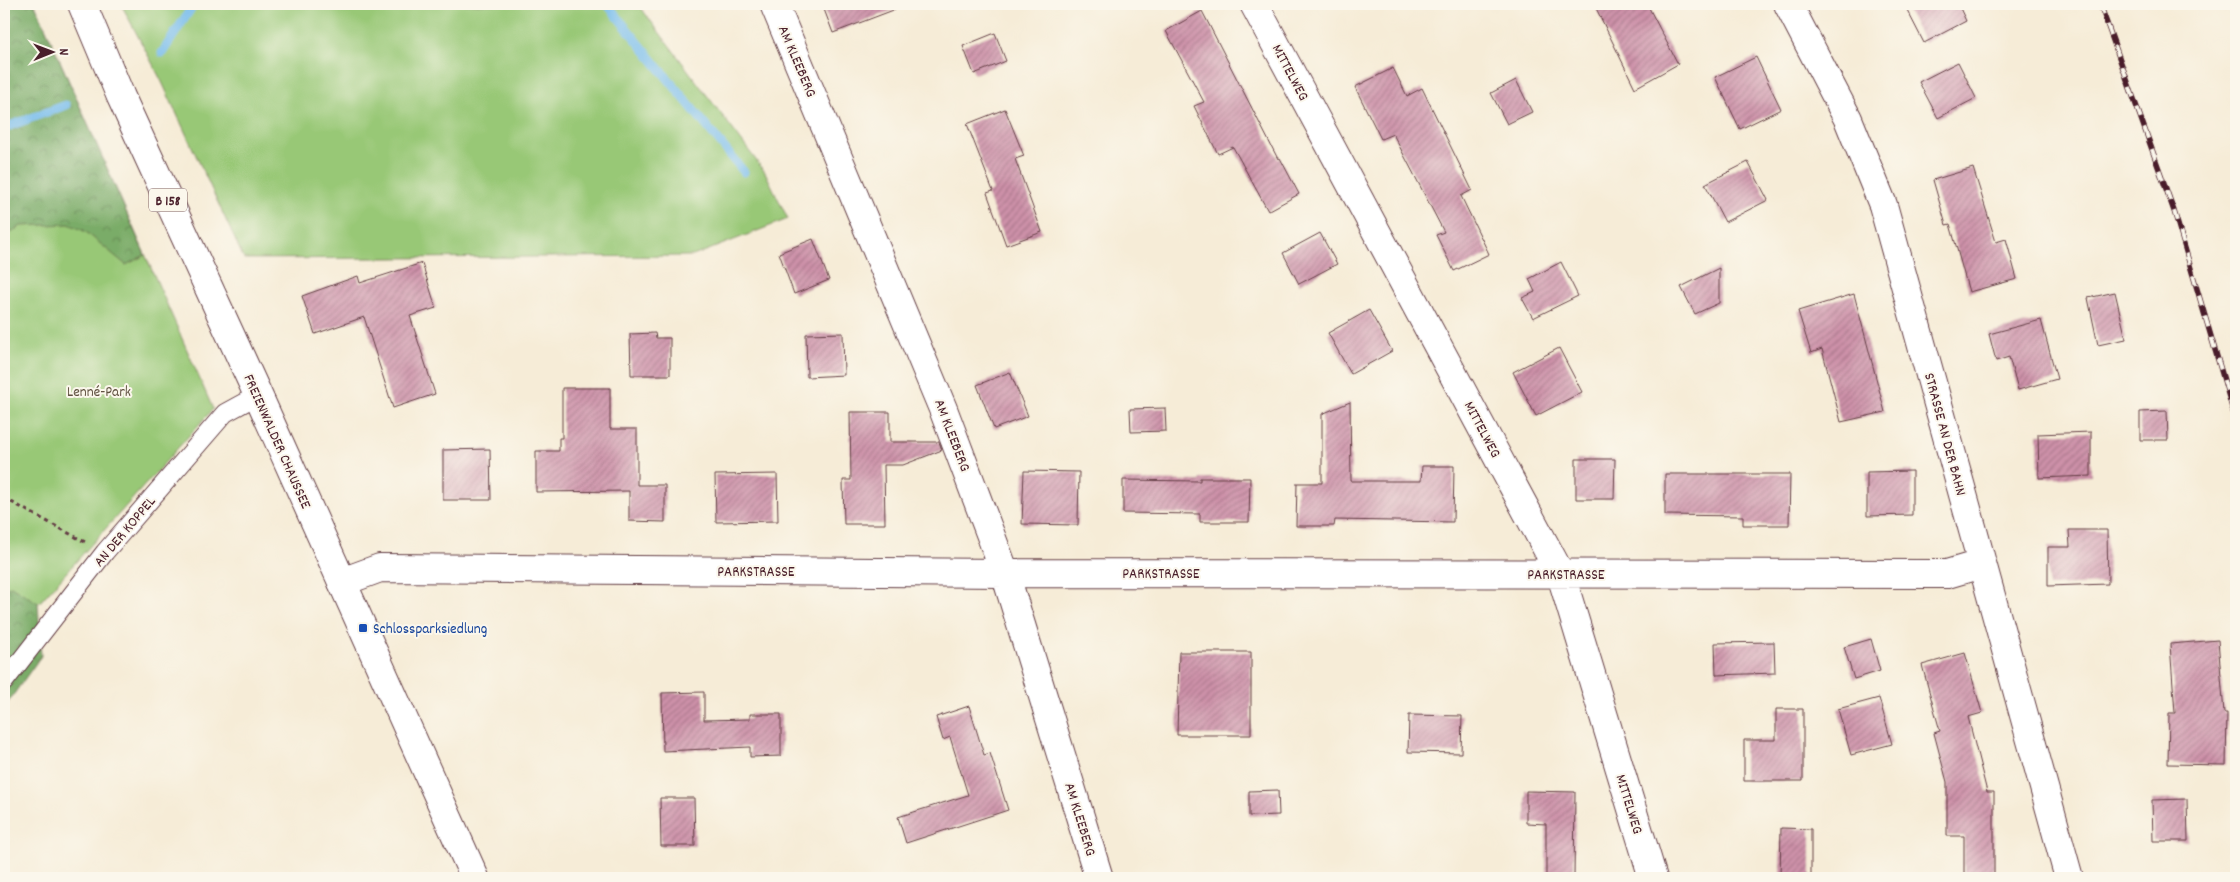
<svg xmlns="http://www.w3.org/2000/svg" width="2240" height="882" font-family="Dekko,sans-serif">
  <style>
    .green { fill: #98c876; stroke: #717450 }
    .forest { fill: url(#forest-crowns); stroke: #626649 }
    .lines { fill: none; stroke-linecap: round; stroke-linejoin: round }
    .stream { stroke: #74bbec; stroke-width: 9 }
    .building { fill: url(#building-hatch) }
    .service-casing { stroke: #643e45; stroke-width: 20 }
    .minor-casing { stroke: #643e45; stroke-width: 30 }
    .primary-casing { stroke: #643e45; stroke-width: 30 }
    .path { stroke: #643e45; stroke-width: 3; stroke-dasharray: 4 4; stroke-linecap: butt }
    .service { stroke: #fff; stroke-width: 18 }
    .minor { stroke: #fff; stroke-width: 28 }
    .primary { stroke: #fff; stroke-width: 28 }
    .rail-casing { stroke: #4a1f2b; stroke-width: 5.5 }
    .rail { stroke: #fbf7ec; stroke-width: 4; stroke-dasharray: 11; stroke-linecap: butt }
    .transit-dot { fill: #1a4fb4; stroke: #fbf7ec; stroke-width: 2 }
    .labels { text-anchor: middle; stroke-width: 4; stroke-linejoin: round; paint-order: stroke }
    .shield { fill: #fbf7ec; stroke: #7f6065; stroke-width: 1 }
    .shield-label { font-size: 14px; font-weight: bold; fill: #4a1f2b }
    .street-label { font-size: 15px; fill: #4a1f2b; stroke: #fbf7ec }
    .park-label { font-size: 15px; fill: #615242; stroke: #fbf7ec }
    .transit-label { font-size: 15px; fill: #164399; stroke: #fbf7ec; text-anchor: start }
  </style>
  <defs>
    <pattern id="forest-crowns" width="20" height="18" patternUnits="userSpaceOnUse" patternTransform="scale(1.25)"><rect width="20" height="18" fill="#7aac67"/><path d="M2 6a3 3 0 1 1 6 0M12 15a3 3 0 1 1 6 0" fill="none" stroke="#668b55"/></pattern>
    <pattern id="building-hatch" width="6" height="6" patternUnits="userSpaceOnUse" patternTransform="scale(1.25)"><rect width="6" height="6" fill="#cd91a9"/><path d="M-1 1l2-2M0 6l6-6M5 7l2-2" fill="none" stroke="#a8768a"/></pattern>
  </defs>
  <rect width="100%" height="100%" fill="#fbf7ec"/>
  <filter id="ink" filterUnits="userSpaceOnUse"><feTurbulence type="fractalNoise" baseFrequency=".02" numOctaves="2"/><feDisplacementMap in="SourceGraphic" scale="10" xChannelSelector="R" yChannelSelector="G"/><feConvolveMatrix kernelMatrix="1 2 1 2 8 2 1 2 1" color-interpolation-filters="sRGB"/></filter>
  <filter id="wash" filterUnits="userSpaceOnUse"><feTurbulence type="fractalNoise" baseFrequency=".0096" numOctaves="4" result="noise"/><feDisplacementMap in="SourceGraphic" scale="20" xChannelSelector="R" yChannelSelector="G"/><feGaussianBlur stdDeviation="1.12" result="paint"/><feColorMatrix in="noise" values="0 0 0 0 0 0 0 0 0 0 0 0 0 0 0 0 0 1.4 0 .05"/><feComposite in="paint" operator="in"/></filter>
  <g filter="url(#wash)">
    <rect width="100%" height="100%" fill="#f6ecd7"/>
    <path class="green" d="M 4,4 L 35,4 L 213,409 L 4,642 Z
      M 121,4 L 638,4 L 765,172 L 788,219 L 693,256 L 244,259 L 161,80 Z"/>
    <path class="forest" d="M 4,4 L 35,4 L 145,255 L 126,265 L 86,232 L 69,224 L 21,226 L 4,237 Z
      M 11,586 L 38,603 L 41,656 L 4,708 L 4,588 Z"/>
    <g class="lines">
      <path class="stream" d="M 607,4 L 744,172
        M 162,53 L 194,4
        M 4,128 L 66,105"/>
    </g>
    <g id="blocks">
      <path class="building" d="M 822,4 L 904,4 L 904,6 L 833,33 Z
        M 1594,4 L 1647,4 L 1678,64 L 1635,88 Z
        M 1904,4 L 1958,4 L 1966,21 L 1924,43 Z
        M 1202,11 L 1278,159 L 1280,158 L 1299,194 L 1268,211 L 1233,147 L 1218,154 L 1194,106 L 1204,102 L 1166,31 Z
        M 995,33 L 1006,61 L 974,74 L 963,46 Z
        M 1756,57 L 1781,109 L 1740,129 L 1715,77 Z
        M 1958,62 L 1976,98 L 1938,118 L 1919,82 Z
        M 1393,68 L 1407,96 L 1422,88 L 1472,190 L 1461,196 L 1489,254 L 1454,271 L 1436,235 L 1444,232 L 1393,134 L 1381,139 L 1355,87 Z
        M 1516,80 L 1532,112 L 1507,124 L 1491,93 Z
        M 1005,109 L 1024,156 L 1015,159 L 1042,232 L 1006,245 L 987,193 L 993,191 L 967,124 Z
        M 1748,162 L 1768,200 L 1725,222 L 1705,184 Z
        M 1973,168 L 1996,242 L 2006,239 L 2017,279 L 1969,292 L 1950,224 L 1946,225 L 1933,180 Z
        M 1320,233 L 1337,264 L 1299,284 L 1283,253 Z
        M 813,239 L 829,280 L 794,294 L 779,253 Z
        M 1561,262 L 1578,296 L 1533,318 L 1522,298 L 1535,292 L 1529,279 Z
        M 422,263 L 436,308 L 410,316 L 435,394 L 393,408 L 364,317 L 315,334 L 302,296 L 358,276 L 360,283 Z
        M 1719,268 L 1719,303 L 1695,314 L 1681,287 Z
        M 2115,292 L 2126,339 L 2098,345 L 2088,298 Z
        M 1854,294 L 1885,412 L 1841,422 L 1822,349 L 1811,353 L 1798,311 Z
        M 1369,310 L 1392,351 L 1351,374 L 1328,333 Z
        M 2041,320 L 2057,379 L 2018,390 L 2009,357 L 1996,361 L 1989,334 Z
        M 655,333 L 656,338 L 670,338 L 670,375 L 631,375 L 630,334 Z
        M 843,333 L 844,375 L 807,377 L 806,334 Z
        M 1559,348 L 1582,392 L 1536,416 L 1513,372 Z
        M 1010,372 L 1028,416 L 994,429 L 977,385 Z
        M 562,388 L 610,388 L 610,429 L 637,429 L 637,485 L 665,485 L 665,522 L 629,521 L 629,491 L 536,492 L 536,451 L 559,451 L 559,438 L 562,438 Z
        M 1350,402 L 1351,481 L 1421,481 L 1422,466 L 1454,466 L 1453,522 L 1335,520 L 1334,526 L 1296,526 L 1297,483 L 1322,483 L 1322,414 Z
        M 1165,408 L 1166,431 L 1131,432 L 1130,409 Z
        M 2167,411 L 2168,440 L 2140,440 L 2140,412 Z
        M 850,412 L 890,412 L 890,442 L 939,442 L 942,450 L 903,465 L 884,465 L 885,524 L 844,524 L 843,480 L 851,480 Z
        M 2091,432 L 2091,476 L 2039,478 L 2038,434 Z
        M 490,449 L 491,500 L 443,500 L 443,450 Z
        M 1576,459 L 1615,459 L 1614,499 L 1576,499 Z
        M 1024,471 L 1079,472 L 1078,525 L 1022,524 Z
        M 1912,471 L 1912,515 L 1867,516 L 1867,472 Z
        M 777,474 L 778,521 L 716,522 L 715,475 Z
        M 1665,474 L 1790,474 L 1789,525 L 1743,525 L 1743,516 L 1665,515 Z
        M 1200,478 L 1250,478 L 1249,522 L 1200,522 L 1200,514 L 1123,513 L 1123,480 L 1200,481 Z
        M 2069,530 L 2107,530 L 2108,584 L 2048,586 L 2048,547 L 2070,547 Z
        M 1871,639 L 1880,671 L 1854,679 L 1844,647 Z
        M 2218,640 L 2224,713 L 2227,713 L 2226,765 L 2168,764 L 2169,713 L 2175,713 L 2170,644 Z
        M 1774,642 L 1775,673 L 1716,675 L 1715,643 Z
        M 1179,652 L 1251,652 L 1251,735 L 1177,735 Z
        M 1965,653 L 1982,713 L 1968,717 L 1987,792 L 1994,792 L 1994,878 L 1964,878 L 1964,836 L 1947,836 L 1947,782 L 1934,733 L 1940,731 L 1922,665 Z
        M 704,692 L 704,720 L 750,719 L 750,714 L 781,714 L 781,756 L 750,757 L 750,747 L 663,751 L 662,693 Z
        M 1879,698 L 1892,744 L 1851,755 L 1838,709 Z
        M 969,706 L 984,755 L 990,753 L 1008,810 L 906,843 L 898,817 L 968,795 L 950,737 L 943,740 L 936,717 Z
        M 1776,709 L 1803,709 L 1803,781 L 1744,781 L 1744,740 L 1776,740 Z
        M 1409,715 L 1462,716 L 1461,753 L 1408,752 Z
        M 1278,790 L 1279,815 L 1249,816 L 1249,791 Z
        M 1526,791 L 1575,792 L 1574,878 L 1546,878 L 1546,824 L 1526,823 Z
        M 660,798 L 694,798 L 695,846 L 661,846 Z
        M 2187,799 L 2188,841 L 2153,841 L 2152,800 Z
        M 1781,828 L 1811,829 L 1811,878 L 1780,878 Z"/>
    </g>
  </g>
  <g filter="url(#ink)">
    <use href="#blocks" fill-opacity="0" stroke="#643e45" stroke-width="1"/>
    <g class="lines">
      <defs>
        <path id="service" d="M 4,682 L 105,552 L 225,413 L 258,395"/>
        <path id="minor" d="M 774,4 L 943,409 L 1005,573 L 1099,878
          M 1254,4 L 1561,575 L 1653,878
          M 1788,4 L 1848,119 L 1883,205 L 2069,878
          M 342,582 L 380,568 L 1005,573 L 1947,574 L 1981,564"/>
        <path id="primary" d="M 82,4 L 121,97 L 258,395 L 475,878"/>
      </defs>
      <use href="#service" class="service-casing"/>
      <use href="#minor" class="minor-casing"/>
      <use href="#primary" class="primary-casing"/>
      <path class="path" d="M 4,498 L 85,542"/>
      <use href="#service" class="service"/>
      <use href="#minor" class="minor"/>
      <use href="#primary" class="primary"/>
      <defs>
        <path id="rail" d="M 2100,4 L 2174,211 L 2236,421"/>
      </defs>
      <use href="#rail" class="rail-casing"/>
      <use href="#rail" class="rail"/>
    </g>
  </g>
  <rect class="transit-dot" x="358" y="623" width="10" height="10" rx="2.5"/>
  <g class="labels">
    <rect class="shield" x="149" y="188.5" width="38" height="23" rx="4"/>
    <g class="shield-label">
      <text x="168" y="205">B 158</text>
    </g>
    <g class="street-label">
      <text transform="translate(798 61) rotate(67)" y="5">AM KLEEBERG</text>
      <text transform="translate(1291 72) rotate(62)" y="5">MITTELWEG</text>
      <text transform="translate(1483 429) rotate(62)" y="5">MITTELWEG</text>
      <text transform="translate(1946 434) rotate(75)" y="5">STRASSE AN DER BAHN</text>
      <text transform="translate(953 435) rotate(69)" y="5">AM KLEEBERG</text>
      <text transform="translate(278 441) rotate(66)" y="5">FREIENWALDER CHAUSSEE</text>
      <text transform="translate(124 531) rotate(-50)" y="5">AN DER KOPPEL</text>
      <text x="756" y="576">PARKSTRASSE</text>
      <text x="1161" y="578">PARKSTRASSE</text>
      <text x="1566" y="579">PARKSTRASSE</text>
      <text transform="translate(1630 804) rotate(73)" y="5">MITTELWEG</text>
      <text transform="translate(1081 819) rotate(73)" y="5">AM KLEEBERG</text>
    </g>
    <g class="park-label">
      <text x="99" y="396">Lenné-Park</text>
    </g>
    <g class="transit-label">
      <text x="373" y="633">Schlossparksiedlung</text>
    </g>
  </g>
  <rect width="2240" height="882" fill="none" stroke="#fbf7ec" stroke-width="20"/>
  <g transform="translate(52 52) rotate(89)" stroke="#fbf7ec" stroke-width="4" paint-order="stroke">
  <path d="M0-4L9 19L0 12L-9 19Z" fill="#4a1f2b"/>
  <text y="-8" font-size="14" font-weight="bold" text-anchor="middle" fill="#4a1f2b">N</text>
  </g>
</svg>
